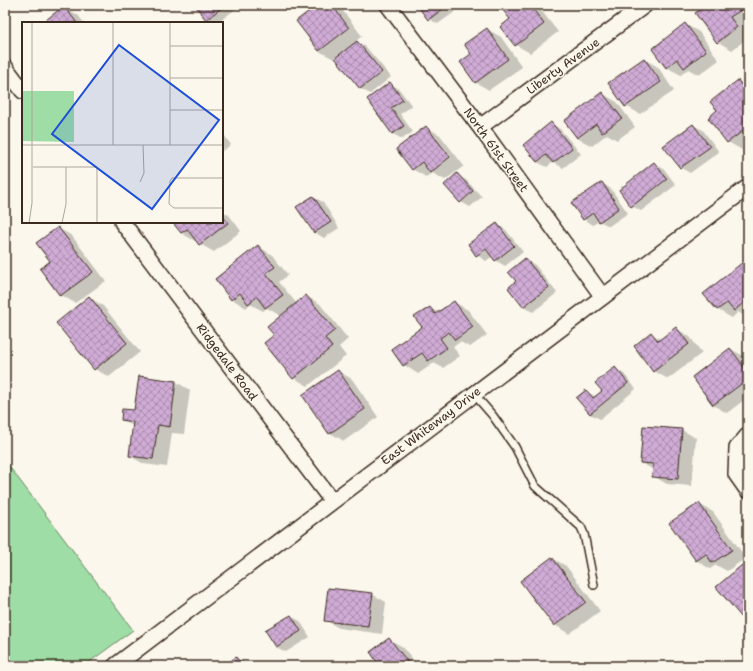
<svg xmlns="http://www.w3.org/2000/svg" width="753" height="671" font-family="'Shantell Sans',sans-serif">
  <style>
    .park { fill: #9edea6; stroke: #6c8462 }
    .shadow { fill: #0003 }
    .building { fill: url(#building-cross-hatch); stroke: #3b2a1e }
    .lines { fill: none; stroke-linecap: round; stroke-linejoin: round }
    .service-casing { stroke: #3b2a1e; stroke-width: 10 }
    .minor-casing { stroke: #3b2a1e; stroke-width: 18 }
    .service { stroke: #fbf7ec; stroke-width: 7 }
    .minor { stroke: #fbf7ec; stroke-width: 15 }
    .labels { text-anchor: middle; stroke-width: 3; stroke-linejoin: round; paint-order: stroke }
    .street-label { font-size: 12px; fill: #3b2a1e; stroke: #fbf7ec }
    .inset-road { fill: none; stroke: #aea59a; stroke-width: 1 }
    .view { fill: #1d4ed8; fill-opacity: 0.15; stroke: #1d4ed8; stroke-width: 2 }
    .inset-edge { fill: none; stroke: #3b2a1e; stroke-width: 2 }
  </style>
  <defs>
    <pattern id="building-cross-hatch" width="8" height="8" patternUnits="userSpaceOnUse"><rect width="8" height="8" fill="#cfabd5"/><path d="M0 0l8 8M0 8l8-8" fill="none" stroke="#a98bac"/></pattern>
  </defs>
  <rect width="100%" height="100%" fill="#fbf7ec"/>
  <filter id="ink" filterUnits="userSpaceOnUse"><feTurbulence type="fractalNoise" baseFrequency=".025" numOctaves="2"/><feDisplacementMap in="SourceGraphic" scale="8" xChannelSelector="R" yChannelSelector="G"/><feConvolveMatrix kernelMatrix="1 2 1 2 8 2 1 2 1" color-interpolation-filters="sRGB"/></filter>
  <g filter="url(#ink)">
    <path class="park" d="M 5,461 L 133,630 L 84,666 L 5,666 Z"/>
    <path class="shadow" d="M 196,5 L 241,5 L 217,23 L 213,23 L 206,19 Z
      M 319,5 L 337,5 L 340,7 L 362,36 L 356,41 L 366,47 L 391,77 L 370,94 L 361,89 L 335,57 L 334,59 L 319,51 Z
      M 419,5 L 452,5 L 456,11 L 438,24 L 429,19 Z
      M 510,5 L 537,5 L 558,32 L 530,53 L 516,45 Z
      M 570,5 L 585,5 L 579,10 Z
      M 708,5 L 744,5 L 748,10 L 748,23 L 744,26 L 748,32 L 748,38 L 732,50 L 718,42 Z
      M 64,7 L 78,15 L 84,23 L 43,23 Z
      M 685,24 L 699,32 L 719,60 L 699,75 L 688,69 L 681,75 L 666,67 Z
      M 487,29 L 501,37 L 522,67 L 489,90 L 475,82 L 473,54 Z
      M 644,59 L 658,67 L 674,91 L 640,114 L 626,106 Z
      M 738,81 L 748,87 L 748,145 L 742,150 L 728,142 L 718,110 Z
      M 390,83 L 399,89 L 412,106 L 400,114 L 413,132 L 402,139 L 393,134 L 368,100 Z
      M 603,94 L 617,102 L 635,127 L 617,140 L 607,134 L 592,146 L 577,138 L 565,121 Z
      M 551,123 L 560,129 L 581,154 L 563,168 L 553,162 L 547,167 L 537,162 Z
      M 693,125 L 703,130 L 719,152 L 690,173 L 681,168 L 665,146 Z
      M 426,127 L 440,135 L 464,166 L 445,180 L 432,173 L 426,177 L 412,169 Z
      M 222,132 L 231,145 L 222,151 Z
      M 654,164 L 664,169 L 676,185 L 641,211 L 632,206 Z
      M 457,175 L 466,180 L 482,197 L 470,207 L 461,202 Z
      M 602,183 L 611,189 L 628,213 L 609,226 L 599,221 L 593,225 L 584,219 L 573,204 Z
      M 313,197 L 323,202 L 339,228 L 324,238 L 314,232 Z
      M 222,211 L 229,215 L 241,231 L 214,252 L 200,244 L 196,240 L 195,241 L 181,233 L 173,222 L 222,222 Z
      M 497,224 L 506,230 L 523,252 L 505,266 L 495,260 L 493,256 L 486,261 L 477,255 L 469,244 Z
      M 58,228 L 72,236 L 106,281 L 75,303 L 61,295 L 52,262 Z
      M 258,246 L 272,255 L 288,275 L 279,282 L 297,304 L 306,296 L 320,304 L 348,339 L 339,347 L 346,356 L 308,386 L 294,378 L 275,335 L 281,316 L 267,308 L 263,311 L 250,304 L 246,308 L 232,299 L 216,279 Z
      M 525,259 L 535,265 L 557,293 L 533,312 L 524,307 L 509,288 L 518,281 Z
      M 743,263 L 748,266 L 748,318 L 738,312 L 732,318 L 718,310 L 705,294 Z
      M 89,297 L 103,306 L 140,352 L 109,377 L 95,369 Z
      M 454,302 L 468,310 L 487,335 L 470,347 L 460,342 L 453,347 L 460,356 L 443,368 L 434,363 L 418,374 L 404,365 L 393,350 L 423,328 L 430,308 L 439,313 Z
      M 676,328 L 690,337 L 702,353 L 668,379 L 654,371 L 651,334 L 661,339 Z
      M 731,349 L 745,357 L 748,362 L 748,397 L 727,413 L 713,405 Z
      M 615,368 L 624,374 L 636,389 L 600,419 L 590,414 L 586,391 L 596,397 L 604,391 Z
      M 338,371 L 352,379 L 378,417 L 344,441 L 330,433 Z
      M 176,382 L 190,390 L 184,434 L 172,433 L 167,467 L 144,464 L 130,456 L 133,426 L 122,420 L 135,412 Z
      M 682,430 L 696,438 L 692,486 L 667,484 L 653,476 L 654,470 L 641,463 Z
      M 699,504 L 713,512 L 746,558 L 727,571 L 716,565 L 710,569 L 696,560 Z
      M 552,558 L 566,566 L 600,611 L 569,634 L 555,625 Z
      M 372,594 L 386,602 L 382,634 L 339,628 L 325,620 Z
      M 291,616 L 300,621 L 310,637 L 286,652 L 276,647 Z
      M 389,639 L 403,647 L 418,666 L 381,666 Z
      M 236,658 L 250,666 L 226,666 Z"/>
    <path class="building" d="M 195,5 L 225,5 L 206,20 Z
      M 317,5 L 332,5 L 349,28 L 319,51 L 296,21 Z
      M 417,5 L 448,5 L 428,20 Z
      M 508,5 L 530,5 L 544,24 L 515,46 L 500,27 L 510,19 L 502,9 Z
      M 707,5 L 737,5 L 741,10 L 730,17 L 737,27 L 717,43 L 695,13 Z
      M 64,6 L 77,23 L 42,23 Z
      M 685,23 L 706,51 L 684,68 L 677,59 L 666,68 L 652,49 Z
      M 487,28 L 508,59 L 475,83 L 460,62 L 471,54 L 464,44 Z
      M 357,41 L 382,72 L 360,89 L 335,58 Z
      M 644,58 L 661,82 L 625,107 L 608,83 Z
      M 738,80 L 748,94 L 748,127 L 727,143 L 708,118 L 717,110 L 710,102 Z
      M 390,82 L 403,100 L 391,108 L 404,126 L 392,134 L 367,99 Z
      M 602,92 L 622,118 L 602,133 L 596,124 L 577,138 L 564,121 Z
      M 551,122 L 572,148 L 553,163 L 546,155 L 537,162 L 523,145 Z
      M 693,124 L 710,147 L 680,168 L 663,146 Z
      M 426,126 L 450,157 L 430,173 L 422,162 L 412,170 L 396,149 Z
      M 654,162 L 667,179 L 631,207 L 619,190 Z
      M 457,173 L 473,191 L 460,203 L 444,185 Z
      M 602,182 L 619,208 L 599,222 L 593,213 L 583,220 L 571,203 Z
      M 313,196 L 331,222 L 314,233 L 296,207 Z
      M 222,215 L 228,223 L 199,245 L 187,229 L 181,233 L 172,222 L 222,222 Z
      M 497,223 L 514,246 L 495,261 L 486,249 L 476,256 L 468,244 Z
      M 58,227 L 93,272 L 60,296 L 40,269 L 50,261 L 36,243 Z
      M 258,245 L 275,267 L 266,273 L 283,295 L 265,308 L 257,297 L 248,304 L 240,293 L 231,300 L 215,279 Z
      M 525,258 L 549,287 L 523,307 L 508,288 L 516,281 L 508,272 Z
      M 743,262 L 748,268 L 748,285 L 747,286 L 748,288 L 748,299 L 734,311 L 727,303 L 717,310 L 703,294 Z
      M 306,295 L 335,330 L 325,338 L 332,347 L 293,379 L 264,343 L 274,335 L 267,327 Z
      M 89,296 L 127,343 L 94,370 L 56,323 Z
      M 454,301 L 473,327 L 455,340 L 449,332 L 440,338 L 447,348 L 428,361 L 422,353 L 403,366 L 391,349 L 422,327 L 414,317 L 430,307 L 435,314 Z
      M 676,327 L 689,344 L 653,372 L 634,346 L 651,332 L 658,341 Z
      M 730,348 L 748,372 L 748,379 L 713,405 L 692,377 Z
      M 615,367 L 628,383 L 590,414 L 576,398 L 586,390 L 593,398 L 602,391 L 595,383 Z
      M 338,370 L 365,409 L 329,434 L 302,395 Z
      M 139,376 L 176,381 L 170,427 L 158,425 L 153,459 L 129,456 L 133,422 L 121,420 L 122,409 L 134,410 Z
      M 643,426 L 682,429 L 678,479 L 652,477 L 653,464 L 640,463 Z
      M 699,503 L 732,550 L 712,563 L 706,554 L 696,561 L 669,523 Z
      M 552,557 L 586,602 L 554,626 L 520,581 Z
      M 742,565 L 748,572 L 748,625 L 716,587 Z
      M 328,588 L 373,593 L 368,626 L 324,621 Z
      M 291,615 L 301,631 L 276,647 L 265,630 Z
      M 389,638 L 411,666 L 380,666 L 370,652 Z
      M 236,657 L 243,666 L 224,666 Z"/>
    <g class="lines">
      <defs>
        <path id="service" d="M 474,394 L 493,416 L 515,447 L 535,486 L 581,527 L 584,534 L 594,585"/>
        <path id="minor" d="M 388,5 L 480,127 L 603,297
          M 5,67 L 23,91
          M 480,127 L 645,5
          M 122,222 L 332,501
          M 748,435 L 737,448 L 736,474 L 748,491
          M 115,666 L 748,187"/>
      </defs>
      <use href="#service" class="service-casing"/>
      <use href="#minor" class="minor-casing"/>
      <use href="#service" class="service"/>
      <use href="#minor" class="minor"/>
    </g>
  </g>
  <g class="labels">
    <g class="street-label">
      <text transform="translate(563 66) rotate(-36)" y="4">Liberty Avenue</text>
      <text transform="translate(496 150) rotate(54)" y="4">North 61st Street</text>
      <text transform="translate(227 362) rotate(53)" y="4">Ridgedale Road</text>
      <text transform="translate(431 426) rotate(-37)" y="4">East Whiteway Drive</text>
    </g>
  </g>
  <g transform="translate(22 22)">
    <rect width="201" height="201" fill="#fbf7ec"/>
    <path d="M 0,69 L 52,69 L 52,120 L 0,119 Z" fill="#9edea6"/>
    <path class="inset-road" d="M 91,0 L 91,123M 148,24 L 201,24M 148,56 L 201,56M 148,88 L 201,88M 0,123 L 201,123M 148,123 L 148,0M 11,145 L 75,145 L 75,201M 201,156 L 150,156 L 148,159 L 147,182 L 152,186 L 201,186M 118,160 L 122,151 L 121,123M 7,201 L 10,181 L 10,0M 40,201 L 44,182 L 44,145"/>
    <path class="view" d="M 97,23 L 197,98 L 130,187 L 30,112 Z"/>
    <rect width="201" height="201" class="inset-edge"/>
  </g>
  <rect width="753" height="671" fill="none" stroke="#fbf7ec" stroke-width="20"/>
  <rect x="10" y="10" width="733" height="651" fill="none" stroke="#3b2a1e" stroke-width="1.5" filter="url(#ink)"/>
</svg>
